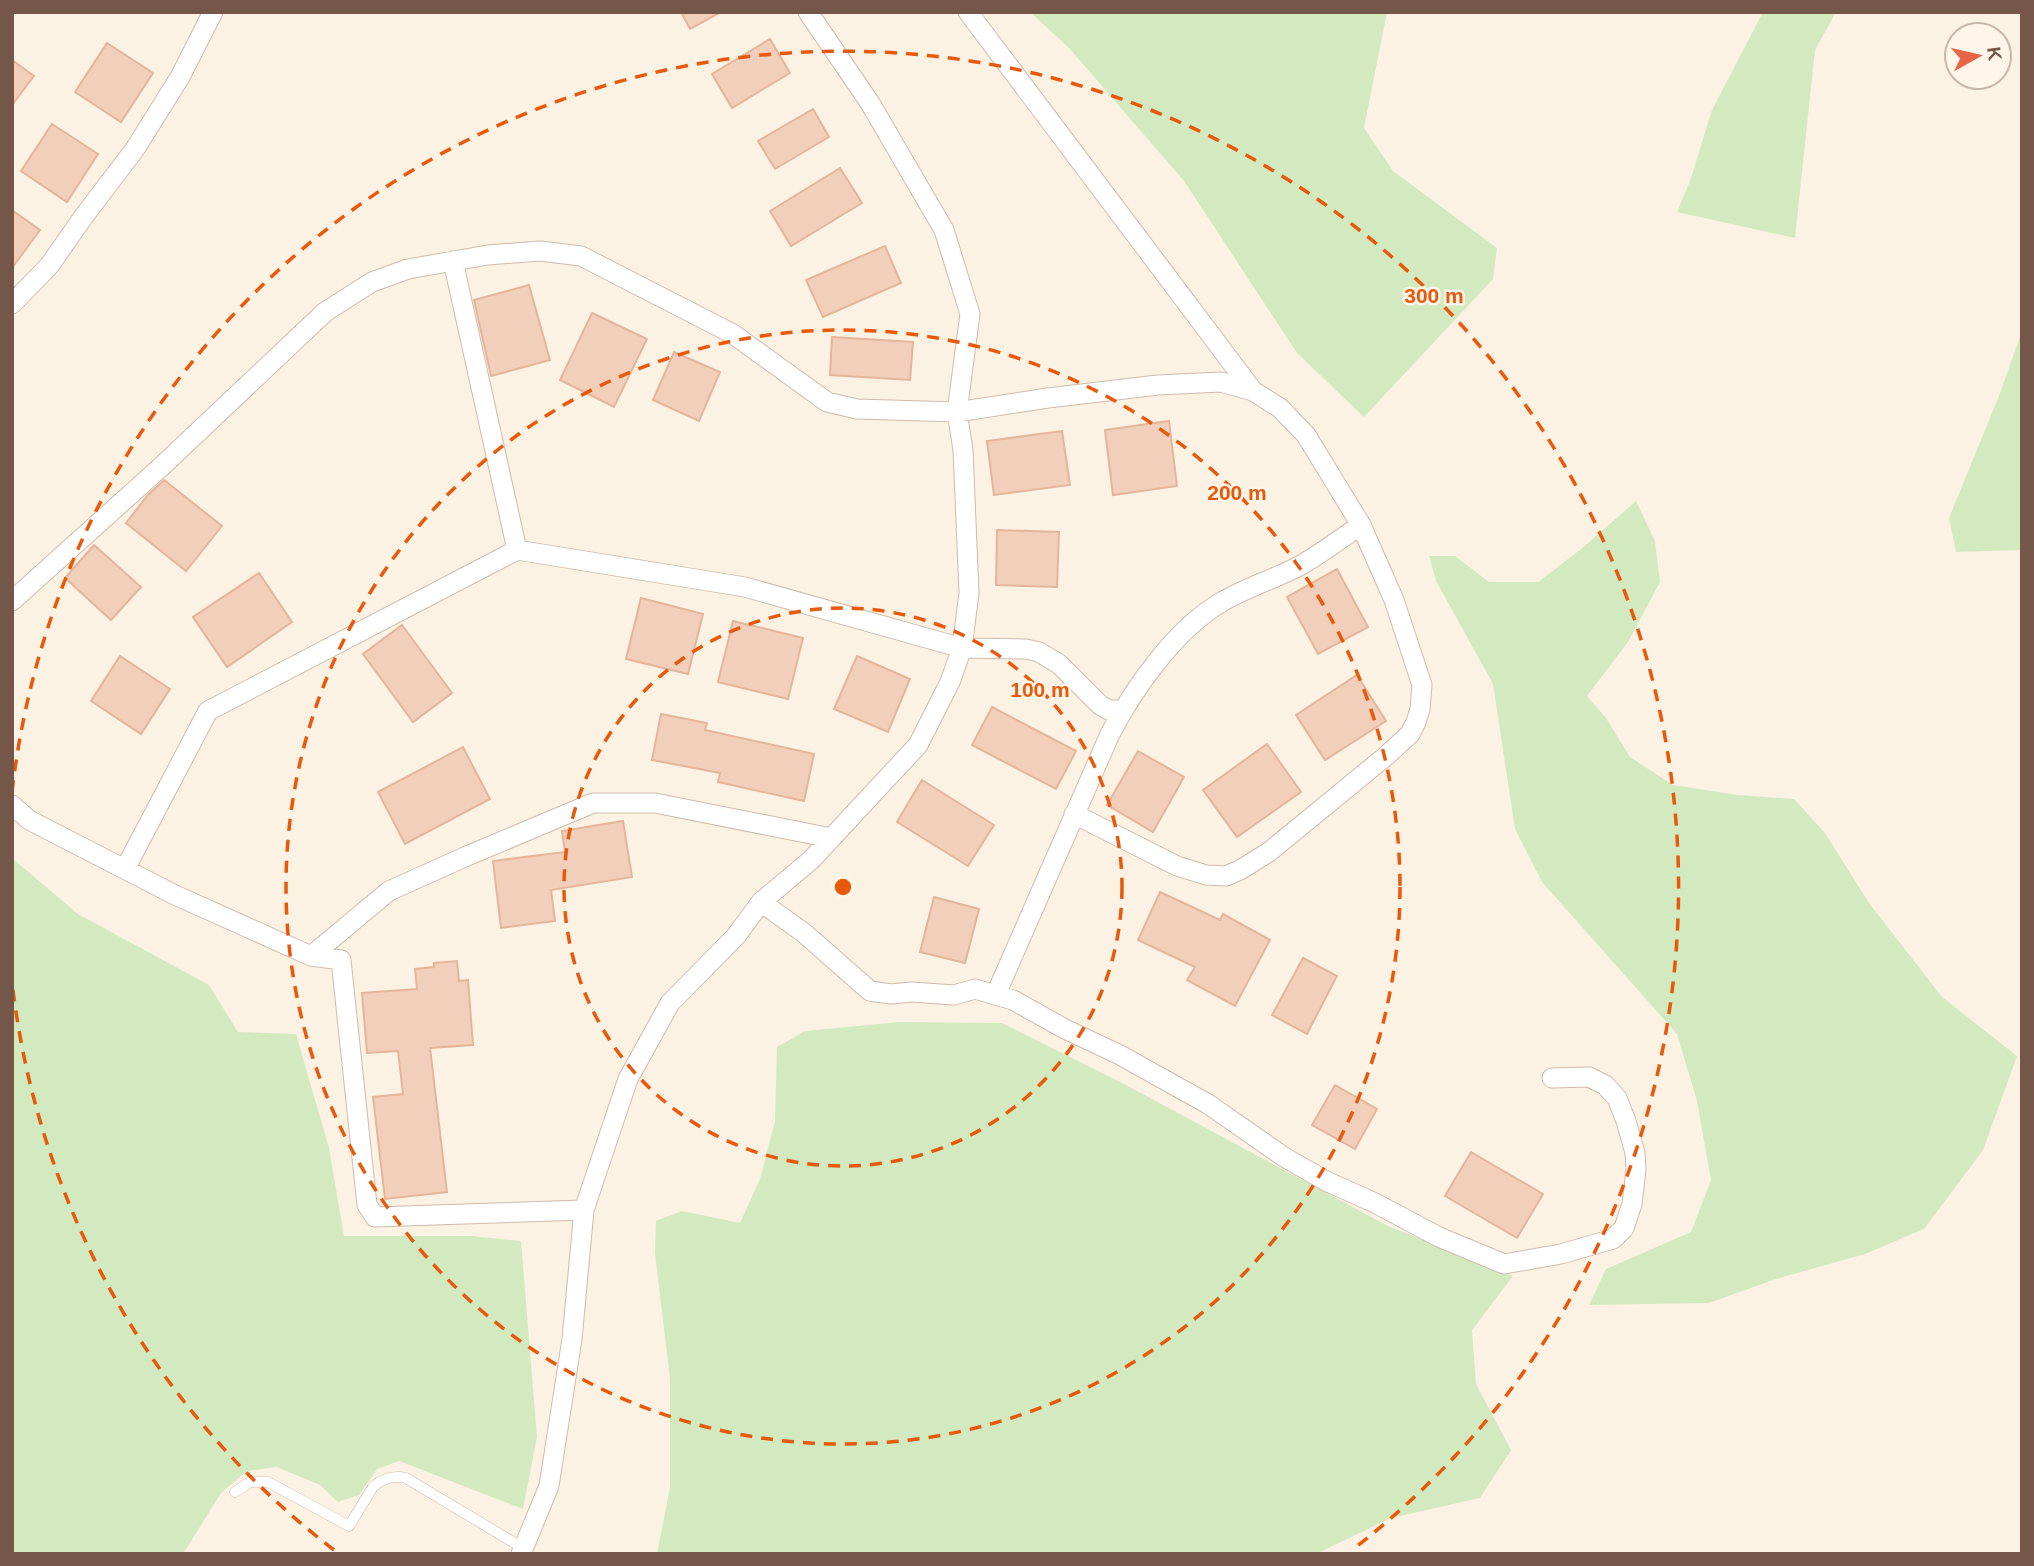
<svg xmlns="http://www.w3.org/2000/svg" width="2034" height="1566" font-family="Helvetica,sans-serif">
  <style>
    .green { fill: #d3eac1 }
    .building { fill: #f2cfba; stroke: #e4b59b; stroke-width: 2 }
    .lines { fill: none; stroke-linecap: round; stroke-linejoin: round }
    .lane-casing { stroke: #cfbbac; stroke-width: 11 }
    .street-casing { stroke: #cfbbac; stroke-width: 21 }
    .lane { stroke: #fff; stroke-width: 10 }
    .street { stroke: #fff; stroke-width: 19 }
    .ring { fill: none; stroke: #e8590c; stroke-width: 3.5; stroke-dasharray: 12 9 }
    .centre { fill: #e8590c; stroke: #fff6e9; stroke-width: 3.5 }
    .ring-label { font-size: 21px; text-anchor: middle; font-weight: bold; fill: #e8590c; stroke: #fff6e9; stroke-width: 5; stroke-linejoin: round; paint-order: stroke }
  </style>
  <rect width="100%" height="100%" fill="#fcf2e3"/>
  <path class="green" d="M 1030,12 L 1387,12 L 1364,128 L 1393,171 L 1497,248 L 1493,279 L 1364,417 L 1297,353 L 1184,181 L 1069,48 Z
    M 1763,12 L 1836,12 L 1815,50 L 1795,238 L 1677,212 L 1690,181 L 1712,110 Z
    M 2022,331 L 2022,550 L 1956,552 L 1949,518 L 1999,396 Z
    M 1636,501 L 1655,541 L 1660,582 L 1628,642 L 1587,696 L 1606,718 L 1630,757 L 1673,785 L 1738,795 L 1794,799 L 1825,833 L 1869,903 L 1942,997 L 2017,1056 L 1983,1150 L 1924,1229 L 1865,1254 L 1776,1279 L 1709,1303 L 1589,1305 L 1606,1269 L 1691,1232 L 1711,1180 L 1697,1101 L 1677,1034 L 1542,882 L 1515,829 L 1493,684 L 1436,581 L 1429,556 L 1455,556 L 1489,582 L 1538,582 L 1581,549 Z
    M 12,858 L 78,914 L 209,985 L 238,1032 L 296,1034 L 329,1148 L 344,1236 L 471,1236 L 521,1241 L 537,1437 L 523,1509 L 399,1461 L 377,1469 L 359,1495 L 338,1502 L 320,1485 L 277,1467 L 247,1471 L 221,1493 L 183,1554 L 12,1554 Z
    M 899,1022 L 1002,1023 L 1124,1084 L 1388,1226 L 1513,1276 L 1472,1330 L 1476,1384 L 1511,1450 L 1480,1498 L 1391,1518 L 1316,1554 L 657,1554 L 670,1487 L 670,1379 L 655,1253 L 656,1221 L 682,1211 L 740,1223 L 760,1179 L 775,1121 L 777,1047 L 805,1031 Z"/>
  <path class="building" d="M 681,12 L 721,12 L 690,29 Z
    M 770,39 L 790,73 L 732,108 L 712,74 Z
    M 107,43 L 153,73 L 121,122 L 75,92 Z
    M 12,60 L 34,76 L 12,105 Z
    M 813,109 L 829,137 L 775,169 L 758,141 Z
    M 52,124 L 98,154 L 67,202 L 21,171 Z
    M 840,168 L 862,203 L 791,246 L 770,211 Z
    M 12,210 L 40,230 L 12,268 Z
    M 885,246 L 901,283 L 823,317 L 806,280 Z
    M 529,285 L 550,360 L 491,376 L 474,300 Z
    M 592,313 L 647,339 L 614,407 L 560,380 Z
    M 832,337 L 913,342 L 910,380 L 830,375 Z
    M 674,352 L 720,372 L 699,421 L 653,400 Z
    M 1169,421 L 1177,486 L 1113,495 L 1105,430 Z
    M 1062,431 L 1070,485 L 994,495 L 987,441 Z
    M 164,480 L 222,526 L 186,571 L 126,523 L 148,495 Z
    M 997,530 L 1059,532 L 1057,587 L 996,585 Z
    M 94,545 L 141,587 L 111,620 L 65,578 Z
    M 1337,569 L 1368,627 L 1318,654 L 1287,597 Z
    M 259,573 L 292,622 L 227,667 L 193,617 Z
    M 641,598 L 703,614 L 688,674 L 626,659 Z
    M 733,621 L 803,638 L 788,699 L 718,682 Z
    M 402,625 L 452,693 L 413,722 L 363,654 Z
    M 120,656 L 170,689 L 141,734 L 91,701 Z
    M 857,656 L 910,679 L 888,732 L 834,709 Z
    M 1357,675 L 1386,721 L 1325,760 L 1296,715 Z
    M 992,707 L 1076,751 L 1056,789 L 972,745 Z
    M 661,714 L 707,723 L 705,730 L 814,754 L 804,801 L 718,782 L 720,773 L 652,760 Z
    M 1267,744 L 1301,792 L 1237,837 L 1203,790 Z
    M 463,747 L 490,799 L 405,844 L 378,792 Z
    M 1138,751 L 1184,777 L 1153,832 L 1107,805 Z
    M 922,780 L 994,825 L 968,866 L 897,822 Z
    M 623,821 L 632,877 L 551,890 L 555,921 L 501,928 L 493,861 L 565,852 L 562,831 Z
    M 1160,892 L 1220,920 L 1223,914 L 1270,940 L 1235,1006 L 1187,980 L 1195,967 L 1138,940 Z
    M 934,897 L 979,909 L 965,963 L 920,952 Z
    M 1303,958 L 1337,976 L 1307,1034 L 1272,1015 Z
    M 457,961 L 459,981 L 468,980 L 473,1045 L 430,1048 L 447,1192 L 385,1199 L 373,1097 L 403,1094 L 398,1051 L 367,1053 L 362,993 L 417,989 L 415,969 L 434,967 L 434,963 Z
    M 1335,1085 L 1377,1109 L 1355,1149 L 1312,1125 Z
    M 1471,1152 L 1543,1194 L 1517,1238 L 1445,1196 Z"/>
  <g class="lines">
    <defs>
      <path id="lane" d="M 235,1492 L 250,1482 L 268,1482 L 349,1526 L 373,1487 C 383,1478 393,1475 406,1478 L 523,1548"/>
      <path id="street" d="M 968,12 L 1253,391
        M 453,261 L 517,550
        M 12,304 L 49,266 L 84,216 L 135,149 L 180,77 L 213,12
        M 12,601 L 162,466 L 325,312 L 372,282 L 408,269 L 488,255 L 540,251 L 581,256 L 733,334 L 827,402 L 857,409 L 957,412 L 1048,398 L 1158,385 L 1221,382 L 1253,391 L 1280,408 L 1306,435 L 1361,525 L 1394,600 L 1422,685 L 1420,709 L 1416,722 L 1410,734 L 1386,756 L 1269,852 L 1240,870 L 1226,876 L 1206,875 L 1177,866 L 1074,814
        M 12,805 L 29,820 L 175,895 L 311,956 L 341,960 L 367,1205 L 375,1217 L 584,1210
        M 125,869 L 208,711 L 517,550 L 745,587 L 962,648 L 1026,649 L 1039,652 L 1059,664 L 1100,705 L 1109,710 L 1122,710
        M 761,902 L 804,933 L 870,991 L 891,994 L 912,992 L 954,995 L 975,989 L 1013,1000 L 1063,1028 L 1120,1055 L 1208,1104 L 1284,1157 L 1326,1181 L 1375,1203 L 1439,1237 L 1504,1264 L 1561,1254 L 1613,1239 L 1624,1228 L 1632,1204 L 1636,1170 L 1635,1153 L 1626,1121 L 1617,1098 L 1605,1085 L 1589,1077 L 1552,1078
        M 311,956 L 389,891 L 467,856 L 593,803 L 655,803 L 831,838
        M 996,994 L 1110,734 C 1134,688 1175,630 1220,603 C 1246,587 1276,579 1303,564 C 1323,552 1342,538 1361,525
        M 521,1554 L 549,1486 L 572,1339 L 584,1210 L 628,1079 L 670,1003 L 736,936 L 761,902 L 811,860 L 918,745 L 950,682 L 962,648 L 969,593 L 963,450 L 957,412 L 970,314 L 944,230 L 870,103 L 808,12"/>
    </defs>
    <use href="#lane" class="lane-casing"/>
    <use href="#street" class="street-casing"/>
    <use href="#lane" class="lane"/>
    <use href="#street" class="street"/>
  </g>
  <g class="ring">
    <circle cx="843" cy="887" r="279"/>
    <circle cx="843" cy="887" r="557"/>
    <path d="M334 1550A836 836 0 0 1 12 982M12 792A836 836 0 1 1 1352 1550"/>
  </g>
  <circle cx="843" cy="887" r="10" class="centre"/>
  <g class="ring-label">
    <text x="1434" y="303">300 m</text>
    <text x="1237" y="500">200 m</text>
    <text x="1040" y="697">100 m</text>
  </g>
  <rect width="2034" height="1566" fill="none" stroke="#745749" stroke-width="28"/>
  <g transform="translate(1978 56) rotate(82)"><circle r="33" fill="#fff6e9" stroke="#c7b6a9" stroke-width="2"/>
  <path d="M0-5L12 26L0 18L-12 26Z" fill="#e76647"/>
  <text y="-10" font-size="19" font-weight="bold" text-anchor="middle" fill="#745749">K</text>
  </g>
</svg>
